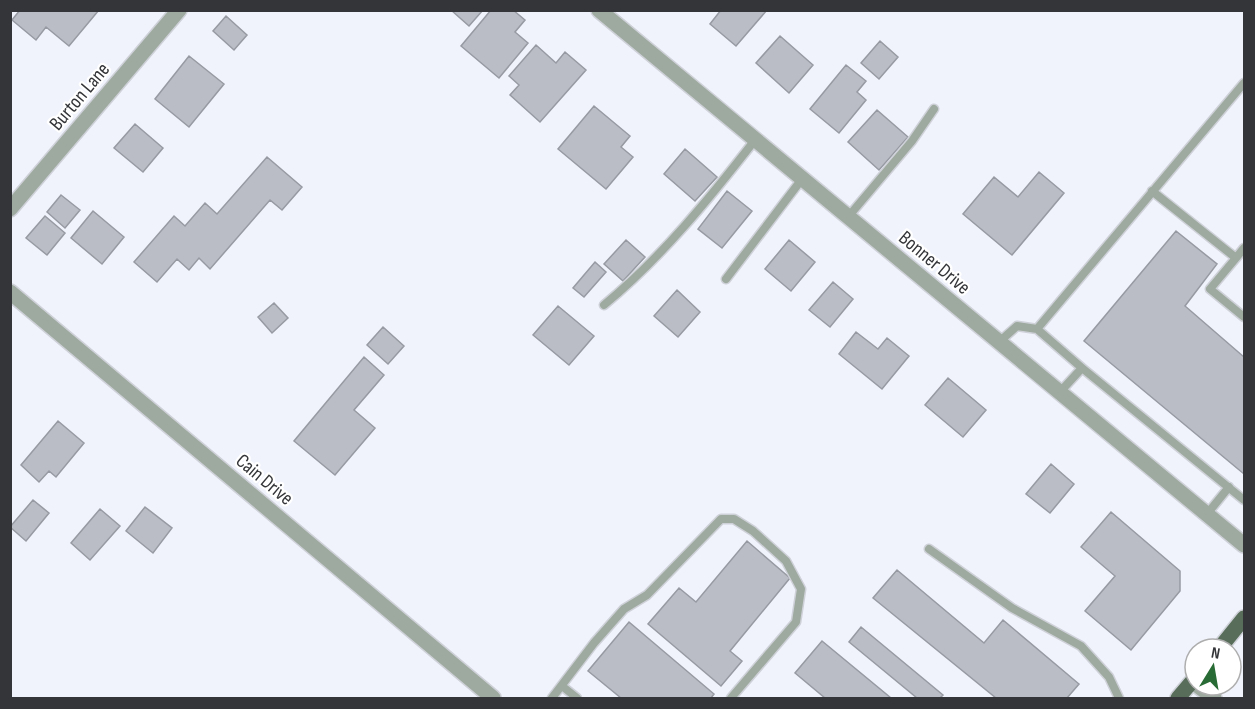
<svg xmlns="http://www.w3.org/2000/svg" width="1255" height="709" font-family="'Sofia Sans Condensed',sans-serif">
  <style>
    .building { fill: #babdc5; stroke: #979aa2; stroke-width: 1.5 }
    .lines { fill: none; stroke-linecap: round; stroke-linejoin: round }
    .service-casing { stroke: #cfd1d9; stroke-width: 11 }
    .minor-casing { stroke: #cfd1d9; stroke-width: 18 }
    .tertiary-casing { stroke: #cfd1d9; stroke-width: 18 }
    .primary-casing { stroke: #cfd1d9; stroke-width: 18 }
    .service { stroke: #9eaa9f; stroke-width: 8 }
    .minor { stroke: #9eaa9f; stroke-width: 15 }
    .tertiary { stroke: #9eaa9f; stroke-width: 15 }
    .primary { stroke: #586e5a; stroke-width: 15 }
    .labels { text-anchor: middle; stroke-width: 4.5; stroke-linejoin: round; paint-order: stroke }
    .street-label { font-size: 20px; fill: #343538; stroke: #fff }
  </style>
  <rect width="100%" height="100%" fill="#f1f3fc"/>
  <path class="building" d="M 20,10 L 99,10 L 69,46 L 46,27 L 36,40 L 12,20 Z
    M 451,10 L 483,10 L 469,26 Z
    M 491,10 L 513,10 L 525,20 L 515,32 L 528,43 L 499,78 L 461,46 Z
    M 721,10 L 767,10 L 736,46 L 710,24 Z
    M 226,16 L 247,35 L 234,50 L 213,31 Z
    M 780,36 L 813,65 L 789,93 L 756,63 Z
    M 880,41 L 898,57 L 879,79 L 861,63 Z
    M 536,45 L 556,63 L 565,52 L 586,70 L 540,122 L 510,95 L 519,85 L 509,76 Z
    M 189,56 L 224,84 L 189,127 L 155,99 Z
    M 846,65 L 866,81 L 857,92 L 866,100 L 839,133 L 810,109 Z
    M 594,106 L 630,136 L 621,147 L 633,157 L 606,189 L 558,149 Z
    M 877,110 L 908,137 L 879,170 L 848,142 Z
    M 135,124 L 163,148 L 143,172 L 114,148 Z
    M 685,149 L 717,177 L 695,201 L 664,174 Z
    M 267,157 L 302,187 L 282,210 L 270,200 L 210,269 L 199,258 L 189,270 L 177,259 L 157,282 L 134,262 L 174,216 L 185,226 L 205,203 L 217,214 Z
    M 1039,172 L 1064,193 L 1012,255 L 963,214 L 994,177 L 1018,197 Z
    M 727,191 L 752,211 L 722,248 L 698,229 Z
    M 61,195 L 80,210 L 65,228 L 47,212 Z
    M 93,211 L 124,237 L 102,264 L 71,238 Z
    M 45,216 L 65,233 L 47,255 L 26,238 Z
    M 1176,231 L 1217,264 L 1185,306 L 1244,357 L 1244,474 L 1084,341 Z
    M 626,240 L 645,257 L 623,281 L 604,264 Z
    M 789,240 L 815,262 L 791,291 L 765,269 Z
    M 595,262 L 606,272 L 584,297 L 573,288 Z
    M 833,282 L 853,299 L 830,327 L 809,310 Z
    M 677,290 L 700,312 L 678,337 L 654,316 Z
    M 274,303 L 288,318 L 272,333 L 258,317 Z
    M 558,306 L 594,336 L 569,365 L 533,335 Z
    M 383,327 L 404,346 L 388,364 L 367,345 Z
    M 856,332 L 878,349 L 887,338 L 909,356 L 882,389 L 839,354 Z
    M 364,357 L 384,375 L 354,410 L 375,428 L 335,475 L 294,441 Z
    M 948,378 L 986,410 L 963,437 L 925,405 Z
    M 58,421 L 84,443 L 56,477 L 49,471 L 39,482 L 21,465 Z
    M 1051,464 L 1074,484 L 1050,513 L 1026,494 Z
    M 33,500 L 49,513 L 26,541 L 10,527 Z
    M 145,507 L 172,528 L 153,553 L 126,531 Z
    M 100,509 L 120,526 L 90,560 L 71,543 Z
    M 1111,512 L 1180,571 L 1180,591 L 1131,650 L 1085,611 L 1115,576 L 1081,547 Z
    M 747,541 L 790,578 L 730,651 L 742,661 L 721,686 L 648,624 L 679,588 L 696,602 Z
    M 897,570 L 984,643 L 1003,620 L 1079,684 L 1067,698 L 996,698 L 873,598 Z
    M 629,622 L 714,694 L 711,698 L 621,698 L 588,671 Z
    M 861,627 L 943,695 L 940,698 L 917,698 L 849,642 Z
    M 822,641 L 891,698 L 825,698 L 795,673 Z"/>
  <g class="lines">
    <defs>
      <path id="service" d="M 1152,191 L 1236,258 L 1210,289 L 1244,317
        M 848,217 L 912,141 L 934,109
        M 1236,258 L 1244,248
        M 726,279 L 802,179
        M 604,305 C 662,257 709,199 755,140
        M 1037,329 L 1082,368 L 1244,500
        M 999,342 L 1017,326 L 1037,329 L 1244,83
        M 1060,392 L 1082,368
        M 1207,514 L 1229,487
        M 929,549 L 1012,608 L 1081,646 L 1109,677 L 1119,698
        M 562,686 L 577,698
        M 552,698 L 594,643 L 624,609 L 647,595 L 721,519 L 734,519 L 753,531 L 786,561 L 801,589 L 796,622 L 731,698"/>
      <path id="minor" d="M 10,209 L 179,10
        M 10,292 L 493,698
        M 1197,685 L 1214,698"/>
      <path id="tertiary" d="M 599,10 L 1244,545"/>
      <path id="primary" d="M 1219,649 L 1244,618
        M 1178,698 L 1195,678"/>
    </defs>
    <use href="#service" class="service-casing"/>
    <use href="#minor" class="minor-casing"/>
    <use href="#tertiary" class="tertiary-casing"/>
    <use href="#primary" class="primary-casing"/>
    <use href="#service" class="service"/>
    <use href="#minor" class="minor"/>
    <use href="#tertiary" class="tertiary"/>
    <use href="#primary" class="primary"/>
  </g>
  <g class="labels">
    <g class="street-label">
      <text transform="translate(79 96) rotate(-50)" y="7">Burton Lane</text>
      <text transform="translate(935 262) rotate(40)" y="7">Bonner Drive</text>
      <text transform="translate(265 479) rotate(40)" y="7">Cain Drive</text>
    </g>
  </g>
  <rect width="1255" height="709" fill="none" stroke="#343538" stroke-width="24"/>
  <g transform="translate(1213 667) rotate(11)"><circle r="28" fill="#ffffff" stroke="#aeaeaf" stroke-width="1.5"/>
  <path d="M0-4.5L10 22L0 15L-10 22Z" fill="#296b35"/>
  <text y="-9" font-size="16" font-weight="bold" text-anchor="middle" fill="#343538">N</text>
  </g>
</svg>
